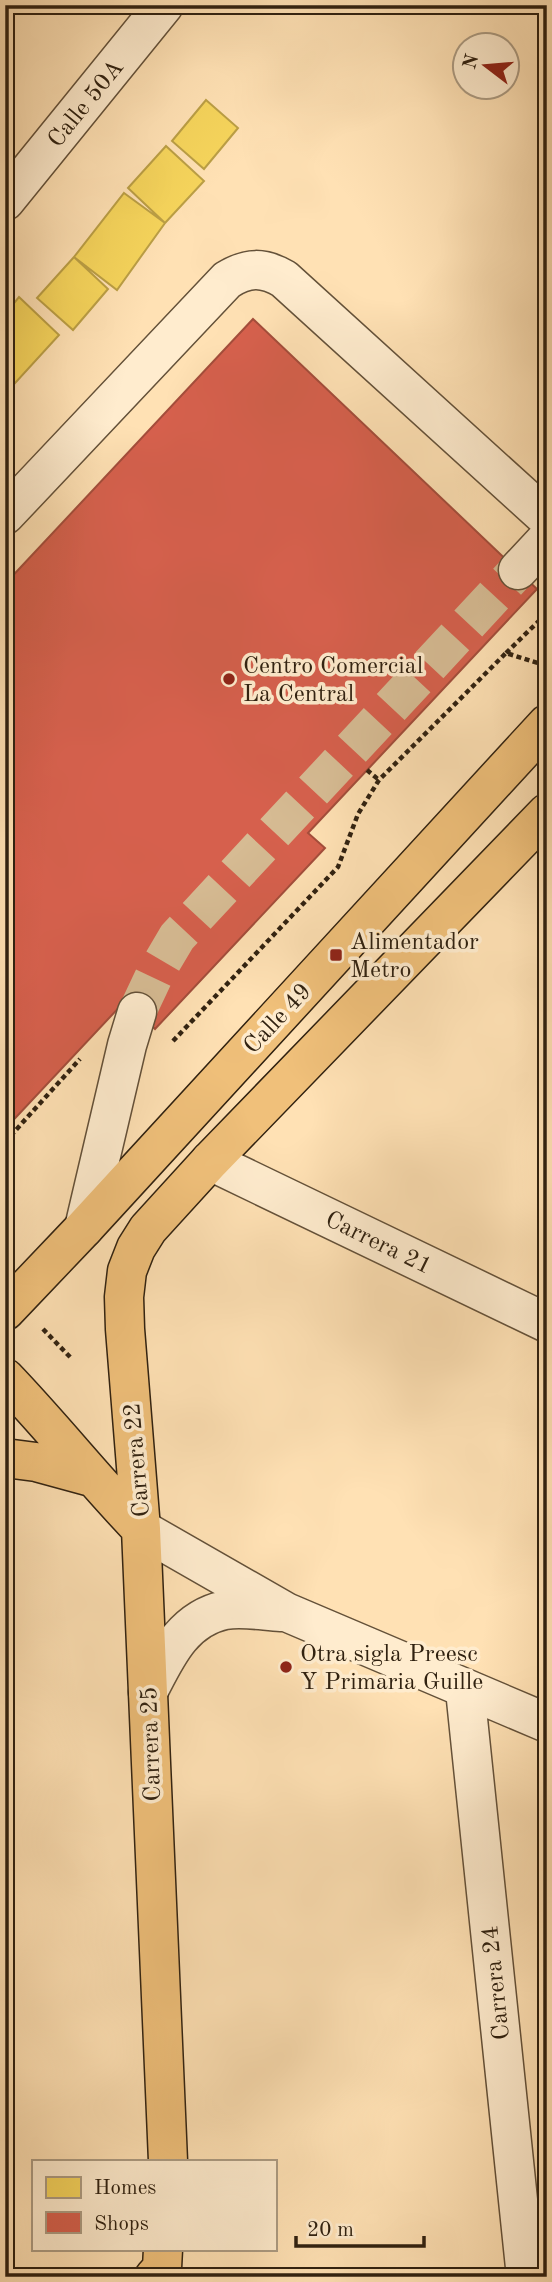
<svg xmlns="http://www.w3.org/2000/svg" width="552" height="2282" font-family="'Old Standard TT',serif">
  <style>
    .homes { fill: #f6d55c; stroke: #bb9f45; stroke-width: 2 }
    .shops { fill: #d6604d; stroke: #a44d3b; stroke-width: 2 }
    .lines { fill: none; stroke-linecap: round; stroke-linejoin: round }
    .minor-tunnel { stroke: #d6bb93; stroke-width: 38; stroke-dasharray: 38 19; stroke-linecap: butt }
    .minor-casing { stroke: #645139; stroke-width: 41 }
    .major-casing { stroke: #302110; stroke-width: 41 }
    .path { stroke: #302110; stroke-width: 4.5; stroke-dasharray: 5 3.5; stroke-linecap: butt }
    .minor { stroke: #ffecce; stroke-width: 38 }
    .major { stroke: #f0c07a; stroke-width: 38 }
    .poi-dot { fill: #8f2418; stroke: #ffecce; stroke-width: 2.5 }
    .labels { text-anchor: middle; stroke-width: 7; stroke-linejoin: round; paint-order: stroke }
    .street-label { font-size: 24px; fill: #302110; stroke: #ffecce }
    .poi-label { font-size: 24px; fill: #302110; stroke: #ffecce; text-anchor: start }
  </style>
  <rect width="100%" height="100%" fill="#ffe1b4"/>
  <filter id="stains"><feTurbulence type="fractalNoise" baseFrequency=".00286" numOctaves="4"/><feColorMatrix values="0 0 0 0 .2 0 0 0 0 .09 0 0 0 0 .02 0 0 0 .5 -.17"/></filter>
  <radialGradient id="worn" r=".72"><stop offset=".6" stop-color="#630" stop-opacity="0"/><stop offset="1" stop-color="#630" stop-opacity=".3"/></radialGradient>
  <path class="homes" d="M 206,100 L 238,128 L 204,169 L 172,141 Z
    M 166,146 L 204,181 L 165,223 L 128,188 Z
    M 124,193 L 165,223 L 117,290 L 74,257 Z
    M 74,257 L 108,289 L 73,330 L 37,298 Z
    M 19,297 L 59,335 L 6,393 L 5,314 Z"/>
  <path class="shops" d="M 253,319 L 537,589 L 308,833 L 325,848 L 155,1029 L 126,1000 L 5,1129 L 5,584 Z"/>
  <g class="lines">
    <path class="minor-tunnel" d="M 137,1012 L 154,976 L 177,937 L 518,570"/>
    <defs>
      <path id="minor" d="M 5,201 L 164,5
        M 5,515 L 227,280 C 248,267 263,267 284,279 L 547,518
        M 518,570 L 547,539
        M 210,1161 L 547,1323
        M 84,1228 L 127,1045 L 137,1012
        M 141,1529 L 286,1612 L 547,1723
        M 465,1690 L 526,2277
        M 148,1692 C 166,1657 182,1619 225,1610 C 243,1607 263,1611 281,1612"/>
      <path id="major" d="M 5,1311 L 84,1228 L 547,724
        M 5,1378 C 52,1427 94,1480 141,1529
        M 5,1458 L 36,1462 L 91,1477
        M 168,2161 L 141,1529 L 125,1329 L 124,1297 L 127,1271 L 136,1248 L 148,1229 L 210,1161 L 547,813
        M 154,2277 L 162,2268 L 163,2249"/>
    </defs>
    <use href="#minor" class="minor-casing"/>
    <use href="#major" class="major-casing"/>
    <path class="path" d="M 506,653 L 547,613
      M 367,770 L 379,780
      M 173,1041 L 338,867 L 358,814 L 379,780 L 506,653 L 547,666
      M 5,1142 L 80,1059
      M 43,1329 L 71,1358"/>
    <use href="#minor" class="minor"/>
    <use href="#major" class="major"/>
  </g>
  <g class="poi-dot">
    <circle cx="229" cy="679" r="7"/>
    <rect x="329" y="948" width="14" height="14" rx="3.5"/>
    <circle cx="286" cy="1667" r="7"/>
  </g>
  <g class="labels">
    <g class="street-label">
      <text transform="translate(85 103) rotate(-51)" y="8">Calle 50A</text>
      <text transform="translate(277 1018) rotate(-47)" y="8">Calle 49</text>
      <text transform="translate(379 1242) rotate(26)" y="8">Carrera 21</text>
      <text transform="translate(136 1460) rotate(-95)" y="8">Carrera 22</text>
      <text transform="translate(150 1744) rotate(-92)" y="8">Carrera 25</text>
      <text transform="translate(495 1983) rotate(-96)" y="8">Carrera 24</text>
    </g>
    <g class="poi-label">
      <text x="243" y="673">Centro Comercial<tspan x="243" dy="28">La Central</tspan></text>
      <text x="350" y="949">Alimentador<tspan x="350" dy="28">Metro</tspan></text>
      <text x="300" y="1661">Otra sigla Preesc<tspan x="300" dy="28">Y Primaria Guille</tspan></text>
    </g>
  </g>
  <rect width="552" height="2282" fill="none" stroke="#ffe1b4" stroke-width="28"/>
  <rect x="7" y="7" width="538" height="2268" fill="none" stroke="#302110" stroke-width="3.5"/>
  <rect x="14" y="14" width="524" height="2254" fill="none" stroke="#302110" stroke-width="2"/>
  <rect x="32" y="2160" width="245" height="91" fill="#ffecce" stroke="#ac9b82" stroke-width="2"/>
  <rect x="46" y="2177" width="35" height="21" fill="#f6d55c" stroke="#ac9b82" stroke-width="2"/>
  <text x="94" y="2194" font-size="21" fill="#302110">Homes</text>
  <rect x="46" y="2212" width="35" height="21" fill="#d6604d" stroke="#ac9b82" stroke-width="2"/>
  <text x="94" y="2230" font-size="21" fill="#302110">Shops</text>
  <g transform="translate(486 66) rotate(286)"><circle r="33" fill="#ffecce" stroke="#ac9b82" stroke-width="2"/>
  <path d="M0-5L12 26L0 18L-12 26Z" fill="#8f2418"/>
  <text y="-10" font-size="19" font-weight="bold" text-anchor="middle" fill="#302110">N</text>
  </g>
  <path d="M296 2236v10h128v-10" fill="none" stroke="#302110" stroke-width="3.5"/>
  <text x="307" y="2236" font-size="21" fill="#302110" stroke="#ffecce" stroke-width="5" paint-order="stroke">20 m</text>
  <rect width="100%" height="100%" filter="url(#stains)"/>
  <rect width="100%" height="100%" fill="url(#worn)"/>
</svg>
